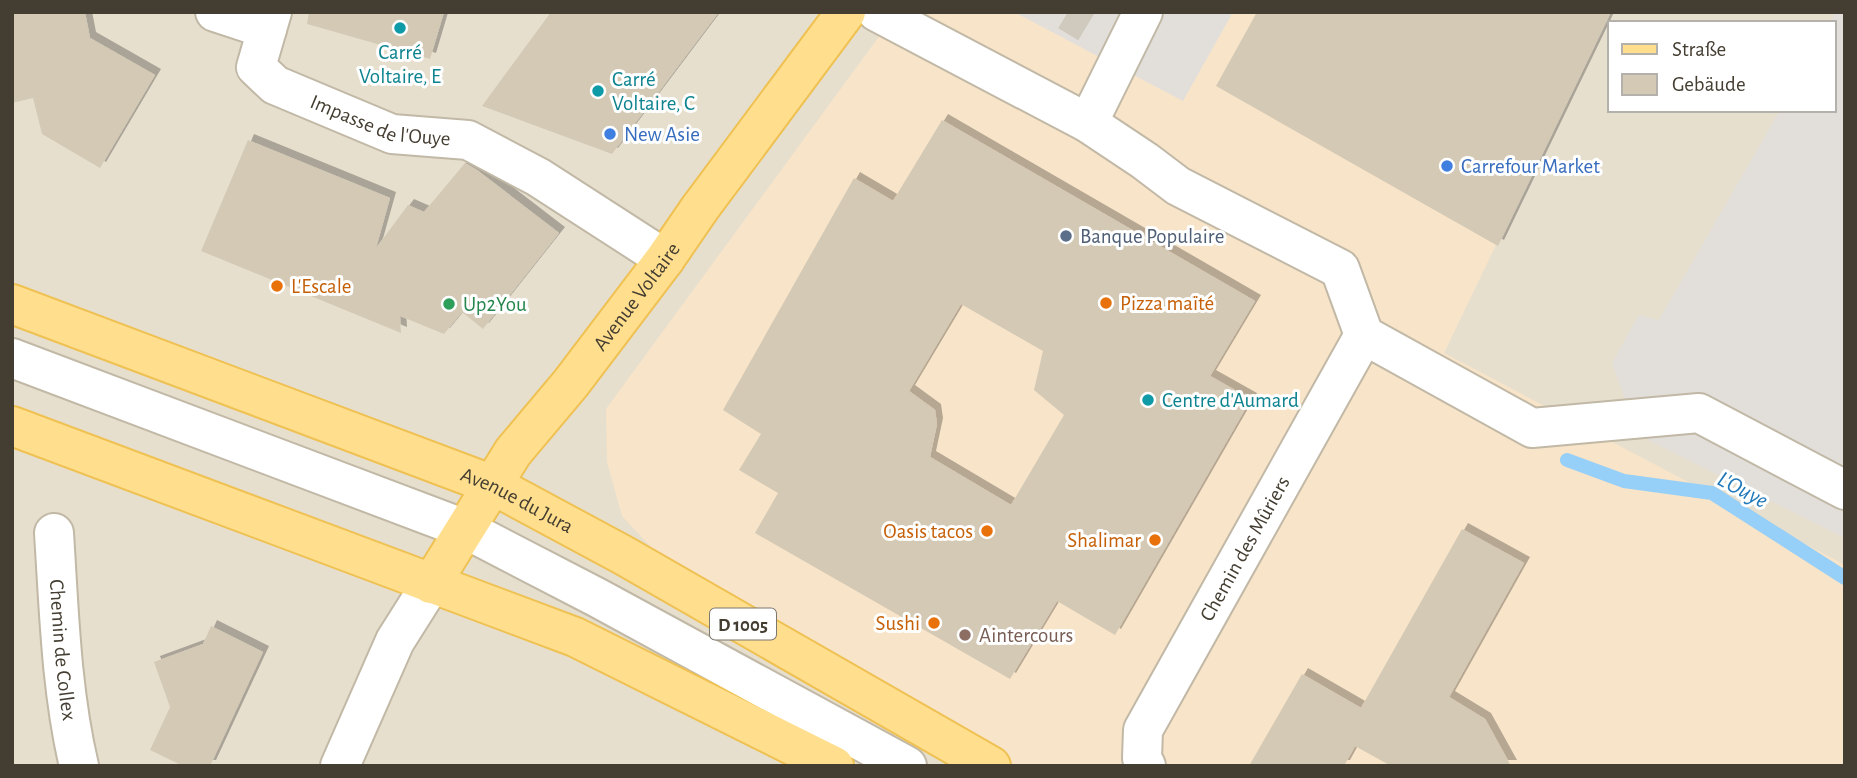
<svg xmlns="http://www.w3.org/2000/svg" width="1857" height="778" font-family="'Alegreya Sans',sans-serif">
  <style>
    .residential { fill: #e7dfce; fill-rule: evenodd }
    .commercial { fill: #f8e4c9 }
    .parking { fill: #e2dfdb }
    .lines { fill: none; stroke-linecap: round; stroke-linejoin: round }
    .stream { stroke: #96cff7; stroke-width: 14 }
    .building { fill: #d4c9b5; fill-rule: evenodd; filter: url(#shadow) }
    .minor-tunnel { stroke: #d0cabe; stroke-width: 38; stroke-dasharray: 38 19; stroke-linecap: butt }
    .minor-casing { stroke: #c1b8a6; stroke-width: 42 }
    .major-casing { stroke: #efc153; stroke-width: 42 }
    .minor { stroke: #fff; stroke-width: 38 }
    .major { stroke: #ffdf8e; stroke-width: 38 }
    .culture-dot { fill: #0f9aa8; stroke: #fff; stroke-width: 2.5 }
    .shop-dot { fill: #3f7fe0; stroke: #fff; stroke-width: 2.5 }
    .service-dot { fill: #5c6f8a; stroke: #fff; stroke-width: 2.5 }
    .food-dot { fill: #e8710a; stroke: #fff; stroke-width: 2.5 }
    .leisure-dot { fill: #2e9e5b; stroke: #fff; stroke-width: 2.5 }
    .education-dot { fill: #8d6e63; stroke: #fff; stroke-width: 2.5 }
    .labels { text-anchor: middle; stroke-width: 6; stroke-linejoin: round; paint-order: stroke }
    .shield { fill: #fff; stroke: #7c776f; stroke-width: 2 }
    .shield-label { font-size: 19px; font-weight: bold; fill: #443d31 }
    .culture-label { font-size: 21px; fill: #0d838f; stroke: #fff; text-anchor: start }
    .street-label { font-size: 21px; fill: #443d31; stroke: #fff }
    .shop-label { font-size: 21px; fill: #366cbe; stroke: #fff; text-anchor: start }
    .service-label { font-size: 21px; fill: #4e5e75; stroke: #fff; text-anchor: start }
    .food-label { font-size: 21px; fill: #c56008; stroke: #fff; text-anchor: end }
    .leisure-label { font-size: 21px; fill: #27864d; stroke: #fff; text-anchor: start }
    .education-label { font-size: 21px; fill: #785e54; stroke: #fff; text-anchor: start }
    .water-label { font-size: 23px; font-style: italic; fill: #2178b9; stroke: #fff }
  </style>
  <defs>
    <filter id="shadow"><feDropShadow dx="6" dy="-6" stdDeviation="0" flood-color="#0004"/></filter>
  </defs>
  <rect width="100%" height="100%" fill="#f3ede1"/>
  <path class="residential" d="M 12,12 L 1845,12 L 1845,766 L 12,766 ZM 1610,23 L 1834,23 L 1834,110 L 1610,110 Z"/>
  <path class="commercial" d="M 897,12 L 1608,12 L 1444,353 L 1845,565 L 1845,766 L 1016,766 L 661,558 L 622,516 L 607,462 L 606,409 Z"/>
  <path class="parking" d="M 1014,12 L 1233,12 L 1183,101 Z
    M 1836,12 L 1845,12 L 1845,538 L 1638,435 L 1612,363 L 1639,315 L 1659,320 L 1780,110 L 1834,110 L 1834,23 L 1830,23 Z"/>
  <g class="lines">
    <path class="stream" d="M 1567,460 L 1624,481 L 1712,493 L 1845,578"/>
  </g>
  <path class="building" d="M 12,12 L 85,12 L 90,38 L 155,75 L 100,168 L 42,134 L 33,98 L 12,103 Z
    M 309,12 L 444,12 L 430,59 L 307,24 Z
    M 551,12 L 719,12 L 612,154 L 482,106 Z
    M 1257,12 L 1611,12 L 1498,246 L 1216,86 Z
    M 942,120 L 1255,301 L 1210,376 L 1251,399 L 1115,635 L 1057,601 L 1010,679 L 755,533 L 778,493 L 739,470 L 761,434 L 723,410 L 854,178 L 893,201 ZM 961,304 L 1043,351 L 1034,390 L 1064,415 L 1011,505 L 930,457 L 937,424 L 935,410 L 909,391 Z
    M 248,140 L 390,198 L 376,248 L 408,205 L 424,212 L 465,163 L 477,170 L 559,233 L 483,329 L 462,312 L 444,334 L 400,316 L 401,333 L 201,251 Z
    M 1462,529 L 1524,563 L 1449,697 L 1485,719 L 1511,766 L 1391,766 L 1355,746 L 1344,766 L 1249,766 L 1302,674 L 1361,708 Z
    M 211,626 L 263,652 L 210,766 L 183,766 L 150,750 L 170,707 L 154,662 L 203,644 Z"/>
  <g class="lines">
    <path class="minor-tunnel" d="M 1068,12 L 1088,24"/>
    <defs>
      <g id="minor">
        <path d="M 215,12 L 267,29"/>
        <path id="s1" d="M 272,12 L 256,67 L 275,85 L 392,134 L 468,140 L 538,177 L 665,259"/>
        <path d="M 877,12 L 1088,123 L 1145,161 L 1178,186 L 1340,269 L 1364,335 L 1532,428 L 1699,413 L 1845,490"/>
        <path d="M 1088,123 L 1143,12"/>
        <path d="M 12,358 L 465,529 L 598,598 L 907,766"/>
        <path id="s2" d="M 54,533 C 59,610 61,690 79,766"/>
        <path d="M 340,766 L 395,641 L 431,584"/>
        <path id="s3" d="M 1146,766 L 1142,758 L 1143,730 L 1364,335"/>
      </g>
      <g id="major">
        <path id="s4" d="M 12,304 L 493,485 L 623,555 L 991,766"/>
        <path d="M 12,426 L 575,637 L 834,766"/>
        <path id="s5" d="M 431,584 L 513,452 L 571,383 L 665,259 L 700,208 L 846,12"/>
      </g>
    </defs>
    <use href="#minor" class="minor-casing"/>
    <use href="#major" class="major-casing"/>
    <use href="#minor" class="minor"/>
    <use href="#major" class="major"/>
  </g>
  <g class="culture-dot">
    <circle cx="400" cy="28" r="7"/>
    <circle cx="598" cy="91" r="7"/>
    <circle cx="1148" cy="400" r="7"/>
  </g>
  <g class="shop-dot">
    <circle cx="610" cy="134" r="7"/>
    <circle cx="1447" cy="166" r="7"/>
  </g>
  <circle class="service-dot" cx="1066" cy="236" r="7"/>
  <g class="food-dot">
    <circle cx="277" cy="286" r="7"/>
    <circle cx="1106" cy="303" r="7"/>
    <circle cx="987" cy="531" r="7"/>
    <circle cx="1155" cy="540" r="7"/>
    <circle cx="934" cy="623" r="7"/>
  </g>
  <circle class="leisure-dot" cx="449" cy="304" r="7"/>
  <circle class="education-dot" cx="965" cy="635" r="7"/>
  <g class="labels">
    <rect class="shield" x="710" y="608.5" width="66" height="31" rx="5"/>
    <g class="shield-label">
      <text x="743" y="631">D 1005</text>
    </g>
    <g class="culture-label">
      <text x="400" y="59" text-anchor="middle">Carré<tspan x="400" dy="24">Voltaire, E</tspan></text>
      <text x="612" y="86">Carré<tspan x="612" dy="24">Voltaire, C</tspan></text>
      <text x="1162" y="407">Centre d'Aumard</text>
    </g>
    <g class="street-label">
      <text dy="7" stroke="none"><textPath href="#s1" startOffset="196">Impasse de l'Ouye</textPath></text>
      <text dy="7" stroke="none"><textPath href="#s5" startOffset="354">Avenue Voltaire</textPath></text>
      <text dy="7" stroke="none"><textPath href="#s4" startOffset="542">Avenue du Jura</textPath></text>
      <text dy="7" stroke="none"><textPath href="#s3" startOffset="245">Chemin des Mûriers</textPath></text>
      <text dy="7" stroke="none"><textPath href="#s2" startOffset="117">Chemin de Collex</textPath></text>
    </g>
    <g class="shop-label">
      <text x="624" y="141">New Asie</text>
      <text x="1461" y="173">Carrefour Market</text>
    </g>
    <g class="service-label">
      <text x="1080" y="243">Banque Populaire</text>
    </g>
    <g class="food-label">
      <text x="291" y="293" text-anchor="start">L'Escale</text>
      <text x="1120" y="310" text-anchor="start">Pizza maïté</text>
      <text x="973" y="538">Oasis tacos</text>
      <text x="1141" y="547">Shalimar</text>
      <text x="920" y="630">Sushi</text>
    </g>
    <g class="leisure-label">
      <text x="463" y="311">Up2You</text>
    </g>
    <g class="education-label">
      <text x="979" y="642">Aintercours</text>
    </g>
    <g class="water-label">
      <text transform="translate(1743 489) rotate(28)" y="8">L'Ouye</text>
    </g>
  </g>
  <rect width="1857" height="778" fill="none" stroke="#443d31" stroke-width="28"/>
  <rect x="1608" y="21" width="228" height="91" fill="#ffffff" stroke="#b4b1ad" stroke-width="2"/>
  <rect x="1622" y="44" width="35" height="10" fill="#ffdf8e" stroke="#b4b1ad" stroke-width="2"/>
  <text x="1672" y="56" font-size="21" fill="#443d31">Straße</text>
  <rect x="1622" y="74" width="35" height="21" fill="#d4c9b5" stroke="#b4b1ad" stroke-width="2"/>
  <text x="1672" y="91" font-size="21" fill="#443d31">Gebäude</text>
</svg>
